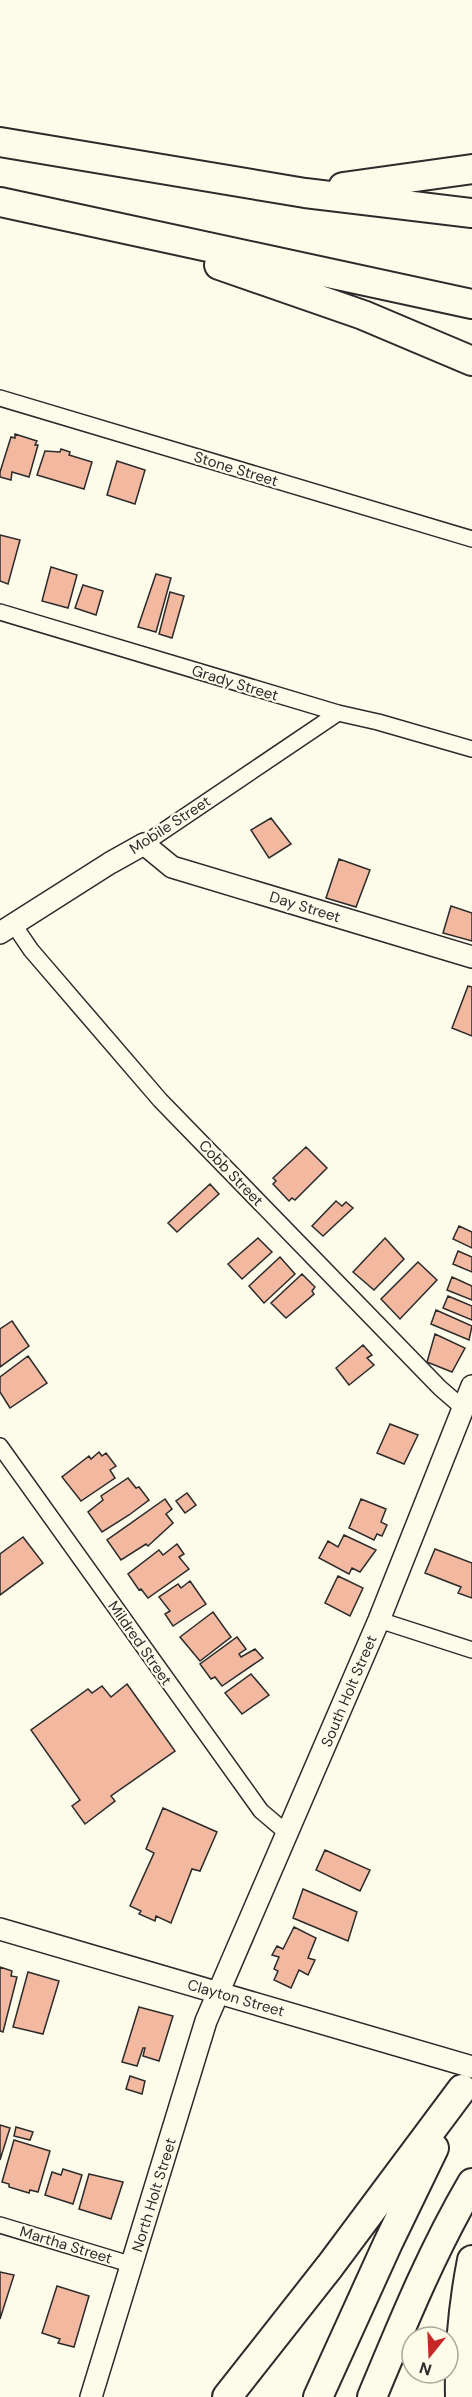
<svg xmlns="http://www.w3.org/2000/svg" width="472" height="2397" font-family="'DM Sans',sans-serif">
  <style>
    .building { fill: #f2b8a0; stroke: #2b2b2b; stroke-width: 1.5 }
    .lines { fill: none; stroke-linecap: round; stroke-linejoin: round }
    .street-casing { stroke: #2b2b2b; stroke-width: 18 }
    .secondary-casing { stroke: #2b2b2b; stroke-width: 24 }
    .highway-casing { stroke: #2b2b2b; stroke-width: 32 }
    .street { stroke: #fdfbea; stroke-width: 15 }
    .secondary { stroke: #fdfbea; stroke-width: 21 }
    .highway { stroke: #fdfbea; stroke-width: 28 }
    .labels { text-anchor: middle; stroke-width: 4.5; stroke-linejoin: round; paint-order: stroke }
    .street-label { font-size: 15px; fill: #2b2b2b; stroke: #fdfbea }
  </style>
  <rect width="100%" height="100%" fill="#fdfbea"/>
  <path class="building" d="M 15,434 L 37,441 L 35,445 L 38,445 L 29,477 L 12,472 L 11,480 L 0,477 L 0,472 L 11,437 L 15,438 Z
    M 61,449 L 70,452 L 69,455 L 92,462 L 84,489 L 37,475 L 45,451 L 60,452 Z
    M 117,461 L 145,470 L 135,504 L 107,495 Z
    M 0,535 L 20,540 L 8,584 L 0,581 Z
    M 51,567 L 77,575 L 68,608 L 42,601 Z
    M 156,574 L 171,578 L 156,632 L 138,627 Z
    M 83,585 L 103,591 L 96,615 L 75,608 Z
    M 170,592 L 184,596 L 172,638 L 159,634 Z
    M 271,818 L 291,844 L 269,858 L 251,830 Z
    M 339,859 L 370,870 L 356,907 L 326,898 Z
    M 451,906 L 472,913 L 472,941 L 443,933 Z
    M 468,986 L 472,987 L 472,1036 L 452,1028 Z
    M 306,1147 L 327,1168 L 295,1200 L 292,1198 L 289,1201 L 273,1184 L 276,1181 L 273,1178 Z
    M 210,1184 L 219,1194 L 177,1232 L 168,1223 Z
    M 336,1201 L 342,1206 L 346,1202 L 353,1208 L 323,1236 L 312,1226 Z
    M 459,1226 L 472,1232 L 472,1248 L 453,1239 Z
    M 258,1238 L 272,1252 L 242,1279 L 228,1264 Z
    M 385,1238 L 404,1259 L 374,1290 L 353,1272 Z
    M 458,1251 L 472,1257 L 472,1272 L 453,1264 Z
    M 280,1257 L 295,1274 L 264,1303 L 249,1286 Z
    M 418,1262 L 437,1280 L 400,1319 L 381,1299 Z
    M 302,1274 L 315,1287 L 312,1291 L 314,1294 L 286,1318 L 271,1303 Z
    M 452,1277 L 472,1286 L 472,1300 L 447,1290 Z
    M 448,1296 L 472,1306 L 472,1320 L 443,1308 Z
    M 436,1310 L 472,1326 L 469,1340 L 431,1324 Z
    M 12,1321 L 29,1346 L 0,1367 L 0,1329 Z
    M 435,1334 L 465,1348 L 452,1372 L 427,1362 Z
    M 363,1345 L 372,1355 L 367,1358 L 374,1365 L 349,1385 L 336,1368 Z
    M 28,1356 L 47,1383 L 10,1408 L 0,1392 L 0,1377 Z
    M 390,1424 L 418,1435 L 404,1464 L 377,1453 Z
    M 99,1452 L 102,1456 L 106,1453 L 116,1466 L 110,1470 L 115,1478 L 81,1501 L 62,1477 L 89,1456 L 91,1459 Z
    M 128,1478 L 136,1488 L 139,1487 L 149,1500 L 129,1515 L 102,1532 L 88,1512 L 103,1500 L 101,1496 Z
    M 187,1493 L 196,1505 L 185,1513 L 176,1501 Z
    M 165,1499 L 172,1509 L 166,1514 L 173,1523 L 148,1546 L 146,1544 L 121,1560 L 107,1540 Z
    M 361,1499 L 386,1509 L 381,1522 L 387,1525 L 382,1536 L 377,1534 L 374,1540 L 349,1528 Z
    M 344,1535 L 376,1550 L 360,1572 L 352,1568 L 349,1574 L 319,1558 L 328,1541 L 338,1547 Z
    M 23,1537 L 43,1563 L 0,1595 L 0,1554 Z
    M 177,1544 L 184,1554 L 179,1557 L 189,1569 L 148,1598 L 141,1589 L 139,1590 L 128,1574 L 159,1550 L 163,1555 Z
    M 435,1549 L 472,1563 L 472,1598 L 458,1593 L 461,1587 L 425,1573 Z
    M 338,1576 L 363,1588 L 350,1616 L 325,1603 Z
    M 190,1581 L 206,1604 L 173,1626 L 165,1614 L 170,1611 L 159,1597 L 178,1584 L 181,1588 Z
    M 213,1612 L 231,1637 L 200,1661 L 180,1637 Z
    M 237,1637 L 246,1649 L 239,1654 L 241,1657 L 255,1649 L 263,1658 L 222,1686 L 215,1677 L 211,1679 L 200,1664 Z
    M 251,1674 L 269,1695 L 242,1714 L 225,1693 Z
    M 127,1684 L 175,1751 L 111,1796 L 115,1801 L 85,1824 L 72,1806 L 80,1800 L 31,1730 L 88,1689 L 92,1693 L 102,1686 L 111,1697 Z
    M 163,1808 L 217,1832 L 200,1871 L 192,1869 L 171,1923 L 156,1916 L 155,1921 L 139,1914 L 141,1911 L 130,1906 L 154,1853 L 146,1849 Z
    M 325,1850 L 370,1870 L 360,1891 L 316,1870 Z
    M 303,1889 L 357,1912 L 348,1941 L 293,1918 Z
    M 294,1927 L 316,1938 L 308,1958 L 315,1960 L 308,1975 L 299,1970 L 291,1988 L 274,1980 L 278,1971 L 274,1969 L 279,1957 L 272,1955 L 277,1946 L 283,1949 Z
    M 0,1967 L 12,1971 L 11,1976 L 17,1977 L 3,2032 L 0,2031 Z
    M 28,1972 L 59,1981 L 43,2034 L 13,2027 Z
    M 139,2007 L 173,2016 L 159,2061 L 143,2056 L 145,2048 L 143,2048 L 137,2066 L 122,2062 Z
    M 130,2076 L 145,2081 L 142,2094 L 126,2089 Z
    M 0,2125 L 10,2128 L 0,2160 Z
    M 16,2127 L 33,2132 L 30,2140 L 14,2136 Z
    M 14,2140 L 50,2151 L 38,2192 L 30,2190 L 29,2193 L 9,2187 L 9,2184 L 2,2182 Z
    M 63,2169 L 82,2175 L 73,2204 L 45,2195 L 52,2172 L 61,2175 Z
    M 89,2174 L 123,2182 L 111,2219 L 79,2209 Z
    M 0,2272 L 14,2275 L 0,2319 Z
    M 57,2286 L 89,2296 L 74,2347 L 58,2343 L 60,2339 L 42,2333 Z"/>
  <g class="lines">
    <defs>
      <path id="street" d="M 0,398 L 472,539
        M 0,612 L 338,713 L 378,722 L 472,749
        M 144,844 L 338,713
        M 14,925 L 31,950 L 160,1100 L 440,1388 L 463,1408
        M 0,1446 L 261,1811 L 287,1833
        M 379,1620 L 472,1650
        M 0,2225 L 133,2265"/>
      <path id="secondary" d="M 0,933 L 110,863 L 144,844 L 172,867 L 472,957
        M 0,1929 L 472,2067
        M 91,2397 L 206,2021 L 379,1620 L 472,1386"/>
      <path id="highway" d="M 0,142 L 305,193 L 472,213
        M 343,187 L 472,169
        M 0,202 L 472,304
        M 219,265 L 363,315 L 472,361
        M 227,2397 L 330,2266 L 462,2089
        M 318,2397 L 388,2243 L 434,2148
        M 372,2397 C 402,2325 432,2251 472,2183
        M 460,2397 C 459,2351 463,2306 472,2260"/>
    </defs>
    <use href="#street" class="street-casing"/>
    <use href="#secondary" class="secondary-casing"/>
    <use href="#highway" class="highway-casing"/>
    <use href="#street" class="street"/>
    <use href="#secondary" class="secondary"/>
    <use href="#highway" class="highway"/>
  </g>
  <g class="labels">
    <g class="street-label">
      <text transform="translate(236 469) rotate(17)" y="5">Stone Street</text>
      <text transform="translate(235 683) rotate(17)" y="5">Grady Street</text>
      <text transform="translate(170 825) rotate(-33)" y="5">Mobile Street</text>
      <text transform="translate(305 907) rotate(17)" y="5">Day Street</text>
      <text transform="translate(231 1173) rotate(46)" y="5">Cobb Street</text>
      <text transform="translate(140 1643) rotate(55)" y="5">Mildred Street</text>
      <text transform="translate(349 1691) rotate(-67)" y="5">South Holt Street</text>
      <text transform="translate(236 1998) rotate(16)" y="5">Clayton Street</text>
      <text transform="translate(154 2195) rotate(-73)" y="5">North Holt Street</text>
      <text transform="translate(66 2245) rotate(17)" y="5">Martha Street</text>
    </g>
  </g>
  <g transform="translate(430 2355) rotate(198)"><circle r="28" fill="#fdfbea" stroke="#a9a89e" stroke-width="1.5"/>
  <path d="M0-4.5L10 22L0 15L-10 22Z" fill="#c62828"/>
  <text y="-9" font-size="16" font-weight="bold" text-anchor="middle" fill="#2b2b2b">N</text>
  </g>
</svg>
